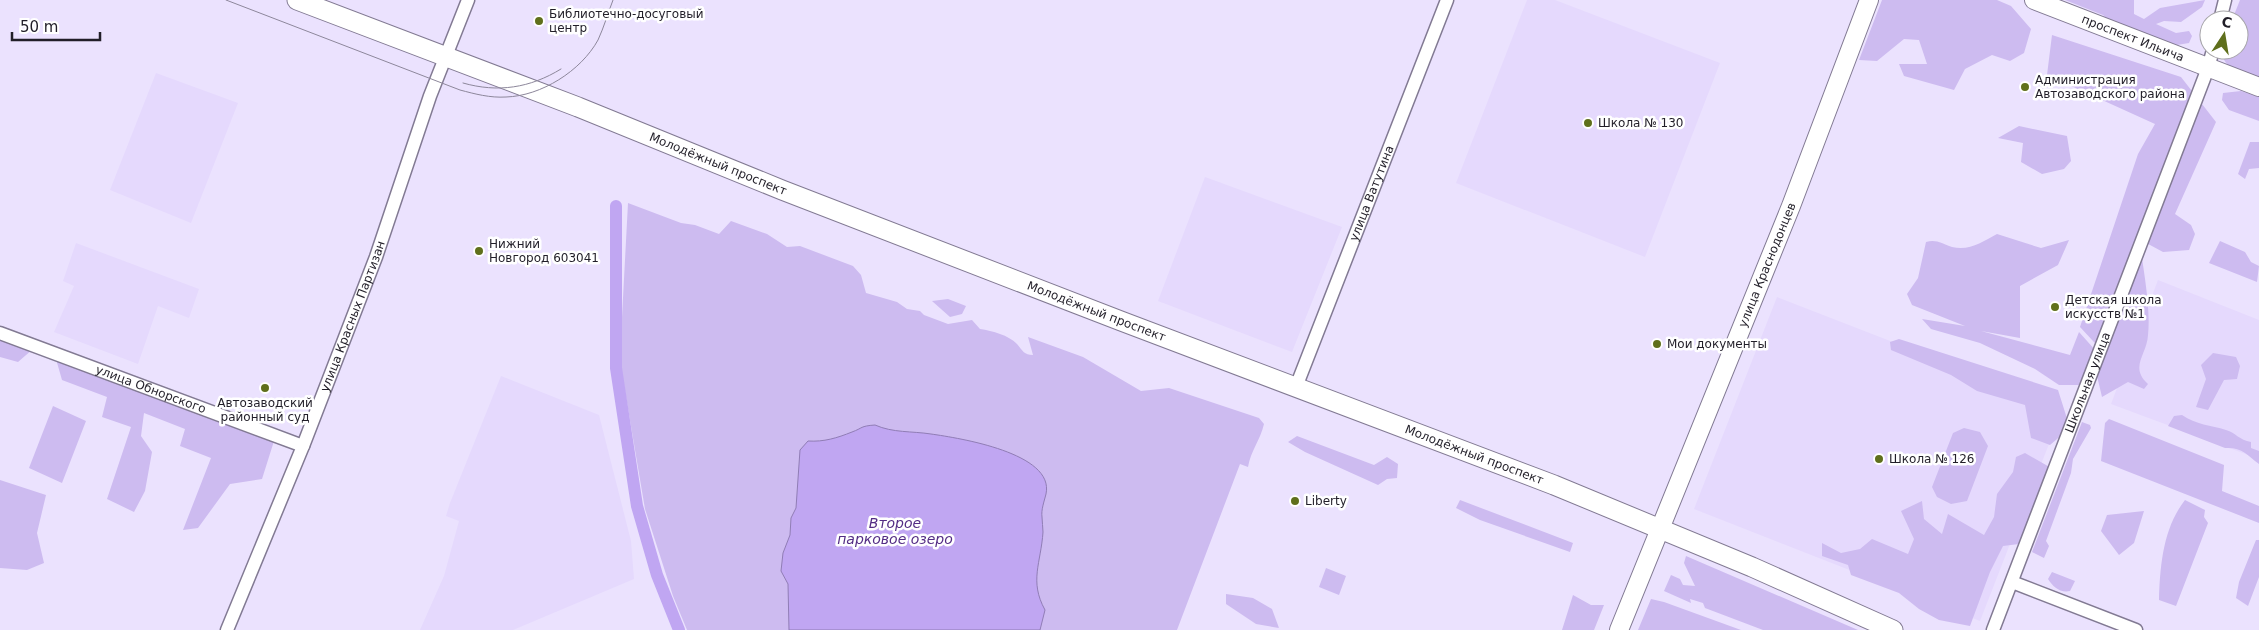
<svg xmlns="http://www.w3.org/2000/svg" width="2259" height="630" font-family="'DejaVu Sans',sans-serif">
  <style>
    .built { fill: #e5d9fd }
    .green { fill: #cdbbf0 }
    .water { fill: #c0a6f2; stroke: #907db5 }
    .lines { fill: none; stroke-linecap: round; stroke-linejoin: round }
    .canal { stroke: #c0a6f2; stroke-width: 12 }
    .street-casing { stroke: #827a93; stroke-width: 15 }
    .secondary-casing { stroke: #827a93; stroke-width: 20 }
    .primary-casing { stroke: #827a93; stroke-width: 21 }
    .street { stroke: #fff; stroke-width: 12 }
    .secondary { stroke: #fff; stroke-width: 18 }
    .primary { stroke: #fff; stroke-width: 19 }
    .tram { stroke: #8d879b; stroke-width: 1 }
    .poi-dot { fill: #5f6f1c; stroke: #fff; stroke-width: 2 }
    .labels { text-anchor: middle; stroke-width: 5; stroke-linejoin: round; paint-order: stroke }
    .poi-label { font-size: 12px; fill: #211e28; stroke: #fff; text-anchor: start }
    .street-label { font-size: 12px; fill: #211e28; stroke: #fff }
    .water-label { font-size: 14px; font-style: italic; fill: #532c84; stroke: #fff }
  </style>
  <rect width="100%" height="100%" fill="#ebe2fe"/>
  <path class="built" d="M 1527,0 L 1555,0 L 1720,63 L 1645,257 L 1456,183 Z
    M 156,73 L 238,103 L 191,223 L 110,190 Z
    M 1205,177 L 1342,227 L 1292,352 L 1158,301 Z
    M 76,243 L 199,289 L 189,318 L 158,306 L 138,364 L 54,332 L 74,286 L 63,281 Z
    M 2158,280 L 2259,320 L 2259,459 L 2111,404 Z
    M 1777,297 L 2063,408 L 1980,621 L 1694,509 Z
    M 501,376 L 599,415 L 631,541 L 634,579 L 513,630 L 420,630 L 444,576 L 459,521 L 446,516 L 450,503 Z"/>
  <path class="green" d="M 1882,0 L 1997,0 L 2011,6 L 2031,29 L 2024,53 L 2010,61 L 1992,55 L 1965,69 L 1954,90 L 1904,76 L 1899,64 L 1927,64 L 1919,40 L 1904,39 L 1877,61 L 1859,60 Z
    M 2065,0 L 2134,0 L 2134,14 L 2144,19 L 2160,8 L 2205,0 L 2202,7 L 2181,22 L 2164,21 L 2156,24 L 2176,33 L 2189,31 L 2192,36 L 2189,43 L 2177,45 L 2107,19 L 2103,15 Z
    M 2240,0 L 2259,0 L 2259,79 C 2245,74 2221,69 2222,50 L 2239,50 L 2239,20 L 2232,20 Z
    M 2052,35 L 2181,77 L 2216,122 L 2175,214 L 2191,225 L 2195,234 L 2189,250 L 2163,252 L 2139,239 C 2143,266 2151,309 2148,335 C 2147,355 2129,367 2148,384 L 2144,389 L 2128,382 L 2102,397 L 2097,376 L 2106,355 L 2080,327 L 2138,154 L 2155,124 L 2047,75 Z
    M 2241,91 L 2259,97 L 2259,121 L 2229,110 L 2222,100 L 2223,93 Z
    M 2019,126 L 2067,136 L 2071,161 L 2064,169 L 2042,174 L 2021,162 L 2023,143 L 1998,138 Z
    M 2250,142 L 2259,142 L 2259,168 L 2249,169 L 2245,179 L 2238,174 Z
    M 628,203 L 681,223 L 695,225 L 719,234 L 731,221 L 767,234 L 787,247 L 800,246 L 853,266 L 861,275 L 866,293 L 897,302 L 907,309 L 920,311 L 924,315 L 948,324 L 972,320 L 980,329 C 993,331 1008,335 1017,344 C 1023,351 1024,355 1033,355 L 1028,337 L 1083,357 L 1141,391 L 1169,388 L 1259,418 L 1264,424 C 1260,441 1251,450 1248,467 L 1240,464 L 1177,630 L 687,630 L 673,596 L 645,509 L 622,373 L 622,317 Z
    M 1997,234 L 2041,248 L 2069,240 L 2058,265 L 2020,286 L 2020,338 L 1981,331 L 2070,355 L 2079,332 L 2096,351 L 2083,385 L 2059,385 L 2035,369 L 1980,343 L 1931,329 L 1922,319 L 1965,326 L 1912,305 L 1907,294 L 1918,278 L 1926,242 C 1937,239 1942,244 1952,247 C 1970,251 1982,242 1997,234 Z
    M 2220,241 L 2245,252 L 2251,262 L 2259,266 L 2257,282 L 2209,263 Z
    M 948,299 L 966,306 L 962,314 L 950,317 L 932,301 Z
    M 0,336 L 33,349 L 18,362 L 0,357 Z
    M 1899,339 L 2058,390 L 2070,428 L 2050,445 L 2031,438 L 2025,405 L 1977,391 L 1951,375 L 1891,350 L 1890,342 Z
    M 2213,353 L 2236,357 L 2240,366 L 2237,379 L 2224,380 L 2208,410 L 2196,407 L 2206,379 L 2201,365 Z
    M 56,359 L 274,441 L 262,479 L 230,484 L 198,528 L 183,530 L 211,458 L 180,446 L 185,429 L 144,413 L 141,436 L 152,452 L 145,491 L 134,512 L 107,499 L 131,427 L 102,417 L 107,397 L 62,380 Z
    M 53,406 L 86,421 L 62,483 L 29,468 Z
    M 2182,415 C 2196,425 2211,425 2226,430 C 2236,433 2239,440 2251,442 L 2251,448 L 2259,451 L 2259,464 C 2247,455 2242,447 2225,448 L 2168,426 L 2174,416 Z
    M 2109,419 L 2224,465 L 2222,491 L 2259,506 L 2259,523 L 2101,461 L 2105,423 Z
    M 2082,422 L 2090,425 L 2091,428 L 2073,459 L 2071,473 L 2046,541 L 2049,546 L 2044,558 L 2032,552 Z
    M 1964,428 L 1980,432 L 1988,446 L 1967,501 L 1951,504 L 1937,497 L 1932,487 L 1953,433 Z
    M 1297,436 L 1374,465 L 1387,457 L 1398,464 L 1397,478 L 1387,479 L 1378,485 L 1305,452 L 1288,442 Z
    M 2025,453 L 2053,469 L 2019,544 L 2003,546 L 1990,572 L 1970,626 L 1939,620 L 1919,609 L 1899,593 L 1851,575 L 1848,565 L 1822,556 L 1822,543 L 1841,553 L 1860,549 L 1872,539 L 1908,554 L 1914,539 L 1901,511 L 1922,501 L 1924,519 L 1942,534 L 1948,514 L 1984,535 L 1994,517 L 1997,494 L 2013,472 L 2016,457 Z
    M 0,480 L 46,495 L 37,533 L 44,563 L 27,570 L 0,568 Z
    M 1460,500 L 1573,543 L 1570,552 L 1480,520 L 1456,508 Z
    M 2185,500 L 2205,510 L 2204,517 L 2208,523 L 2176,606 L 2159,600 C 2160,566 2163,528 2185,500 Z
    M 2144,511 L 2134,543 L 2119,555 L 2101,531 L 2107,515 Z
    M 2256,540 L 2259,540 L 2259,577 L 2248,606 L 2236,598 L 2239,582 Z
    M 1686,556 L 1858,630 L 1763,630 L 1705,608 L 1703,603 L 1690,599 L 1691,603 L 1664,591 L 1671,575 L 1680,579 L 1683,585 L 1695,586 L 1684,563 Z
    M 1326,568 L 1346,576 L 1339,595 L 1319,587 Z
    M 2052,572 L 2075,581 L 2070,591 C 2060,593 2053,587 2048,579 Z
    M 1226,594 L 1253,598 L 1272,609 L 1279,628 L 1256,624 L 1226,604 Z
    M 1573,595 L 1591,605 L 1604,605 L 1594,630 L 1562,630 Z
    M 1651,599 L 1664,602 L 1741,630 L 1638,630 Z"/>
  <path class="water" d="M 875,425 C 893,433 912,431 931,434 C 959,438 1055,453 1046,494 C 1044,502 1041,510 1042,517 C 1042,522 1043,527 1043,532 C 1041,563 1029,581 1045,610 L 1040,630 L 789,630 L 788,584 L 781,571 L 783,553 L 790,535 L 791,518 L 796,508 L 800,450 L 808,441 C 824,442 837,438 852,432 C 863,428 860,426 875,425 Z"/>
  <g class="lines">
    <path class="canal" d="M 616,206 L 616,368 L 637,506 L 657,575 L 679,630"/>
    <defs>
      <g id="street">
        <path d="M 2220,20 L 2225,0"/>
        <path id="s1" d="M 0,333 L 303,446"/>
        <path id="s2" d="M 1296,387 L 1447,0"/>
        <path d="M 2012,582 L 2136,630"/>
        <path id="s3" d="M 227,630 L 303,446 L 376,257 L 430,96 L 468,0"/>
        <path id="s4" d="M 1993,630 L 2208,68 L 2213,50"/>
      </g>
      <g id="secondary">
        <path id="s5" d="M 2034,0 L 2259,87"/>
        <path id="s6" d="M 1619,630 L 1791,206 L 1869,0"/>
      </g>
      <g id="primary">
        <path id="s7" d="M 297,0 L 578,107 L 782,190 L 1121,321 L 1554,485 L 1752,567 L 1893,630"/>
      </g>
    </defs>
    <use href="#street" class="street-casing"/>
    <use href="#secondary" class="secondary-casing"/>
    <use href="#primary" class="primary-casing"/>
    <use href="#street" class="street"/>
    <use href="#secondary" class="secondary"/>
    <use href="#primary" class="primary"/>
    <path class="tram" d="M 226,0 L 460,90 C 475,94 490,98 506,97 C 541,96 581,71 598,40 C 604,27 608,13 613,0
      M 463,83 C 498,93 530,88 561,69"/>
  </g>
  <g class="poi-dot">
    <circle cx="539" cy="21" r="5"/>
    <circle cx="2025" cy="87" r="5"/>
    <circle cx="1588" cy="123" r="5"/>
    <circle cx="479" cy="251" r="5"/>
    <circle cx="2055" cy="307" r="5"/>
    <circle cx="1657" cy="344" r="5"/>
    <circle cx="265" cy="388" r="5"/>
    <circle cx="1879" cy="459" r="5"/>
    <circle cx="1295" cy="501" r="5"/>
  </g>
  <g class="labels">
    <g class="poi-label">
      <text x="549" y="18">Библиотечно-досуговый<tspan x="549" dy="14">центр</tspan></text>
      <text x="2035" y="84">Администрация<tspan x="2035" dy="14">Автозаводского района</tspan></text>
      <text x="1598" y="127">Школа № 130</text>
      <text x="489" y="248">Нижний<tspan x="489" dy="14">Новгород 603041</tspan></text>
      <text x="2065" y="304">Детская школа<tspan x="2065" dy="14">искусств №1</tspan></text>
      <text x="1667" y="348">Мои документы</text>
      <text x="265" y="407" text-anchor="middle">Автозаводский<tspan x="265" dy="14">районный суд</tspan></text>
      <text x="1889" y="463">Школа № 126</text>
      <text x="1305" y="505">Liberty</text>
    </g>
    <g class="street-label">
      <text dy="4" stroke="none"><textPath href="#s5" startOffset="106">проспект Ильича</textPath></text>
      <text dy="4" stroke="none"><textPath href="#s7" startOffset="452">Молодёжный проспект</textPath></text>
      <text dy="4" stroke="none"><textPath href="#s2" startOffset="208">улица Ватутина</textPath></text>
      <text dy="4" stroke="none"><textPath href="#s6" startOffset="394">улица Краснодонцев</textPath></text>
      <text dy="4" stroke="none"><textPath href="#s7" startOffset="858">Молодёжный проспект</textPath></text>
      <text dy="4" stroke="none"><textPath href="#s3" startOffset="338">улица Красных Партизан</textPath></text>
      <text dy="4" stroke="none"><textPath href="#s4" startOffset="265">Школьная улица</textPath></text>
      <text dy="4" stroke="none"><textPath href="#s1" startOffset="161">улица Обнорского</textPath></text>
      <text dy="4" stroke="none"><textPath href="#s7" startOffset="1262">Молодёжный проспект</textPath></text>
    </g>
    <g class="water-label">
      <text x="895" y="528">Второе<tspan x="895" dy="16">парковое озеро</tspan></text>
    </g>
  </g>
  <g transform="translate(2224 35) rotate(12)"><circle r="24" fill="#ffffff" stroke="#a6a5a9"/>
  <path d="M0-4L9 19L0 12L-9 19Z" fill="#5f6f1c"/>
  <text y="-8" font-size="14" font-weight="bold" text-anchor="middle" fill="#211e28">С</text>
  </g>
  <path d="M12 32v8h88v-8" fill="none" stroke="#211e28" stroke-width="2.5"/>
  <text x="20" y="32" font-size="15" fill="#211e28" stroke="#ffffff" stroke-width="4" paint-order="stroke">50 m</text>
</svg>
